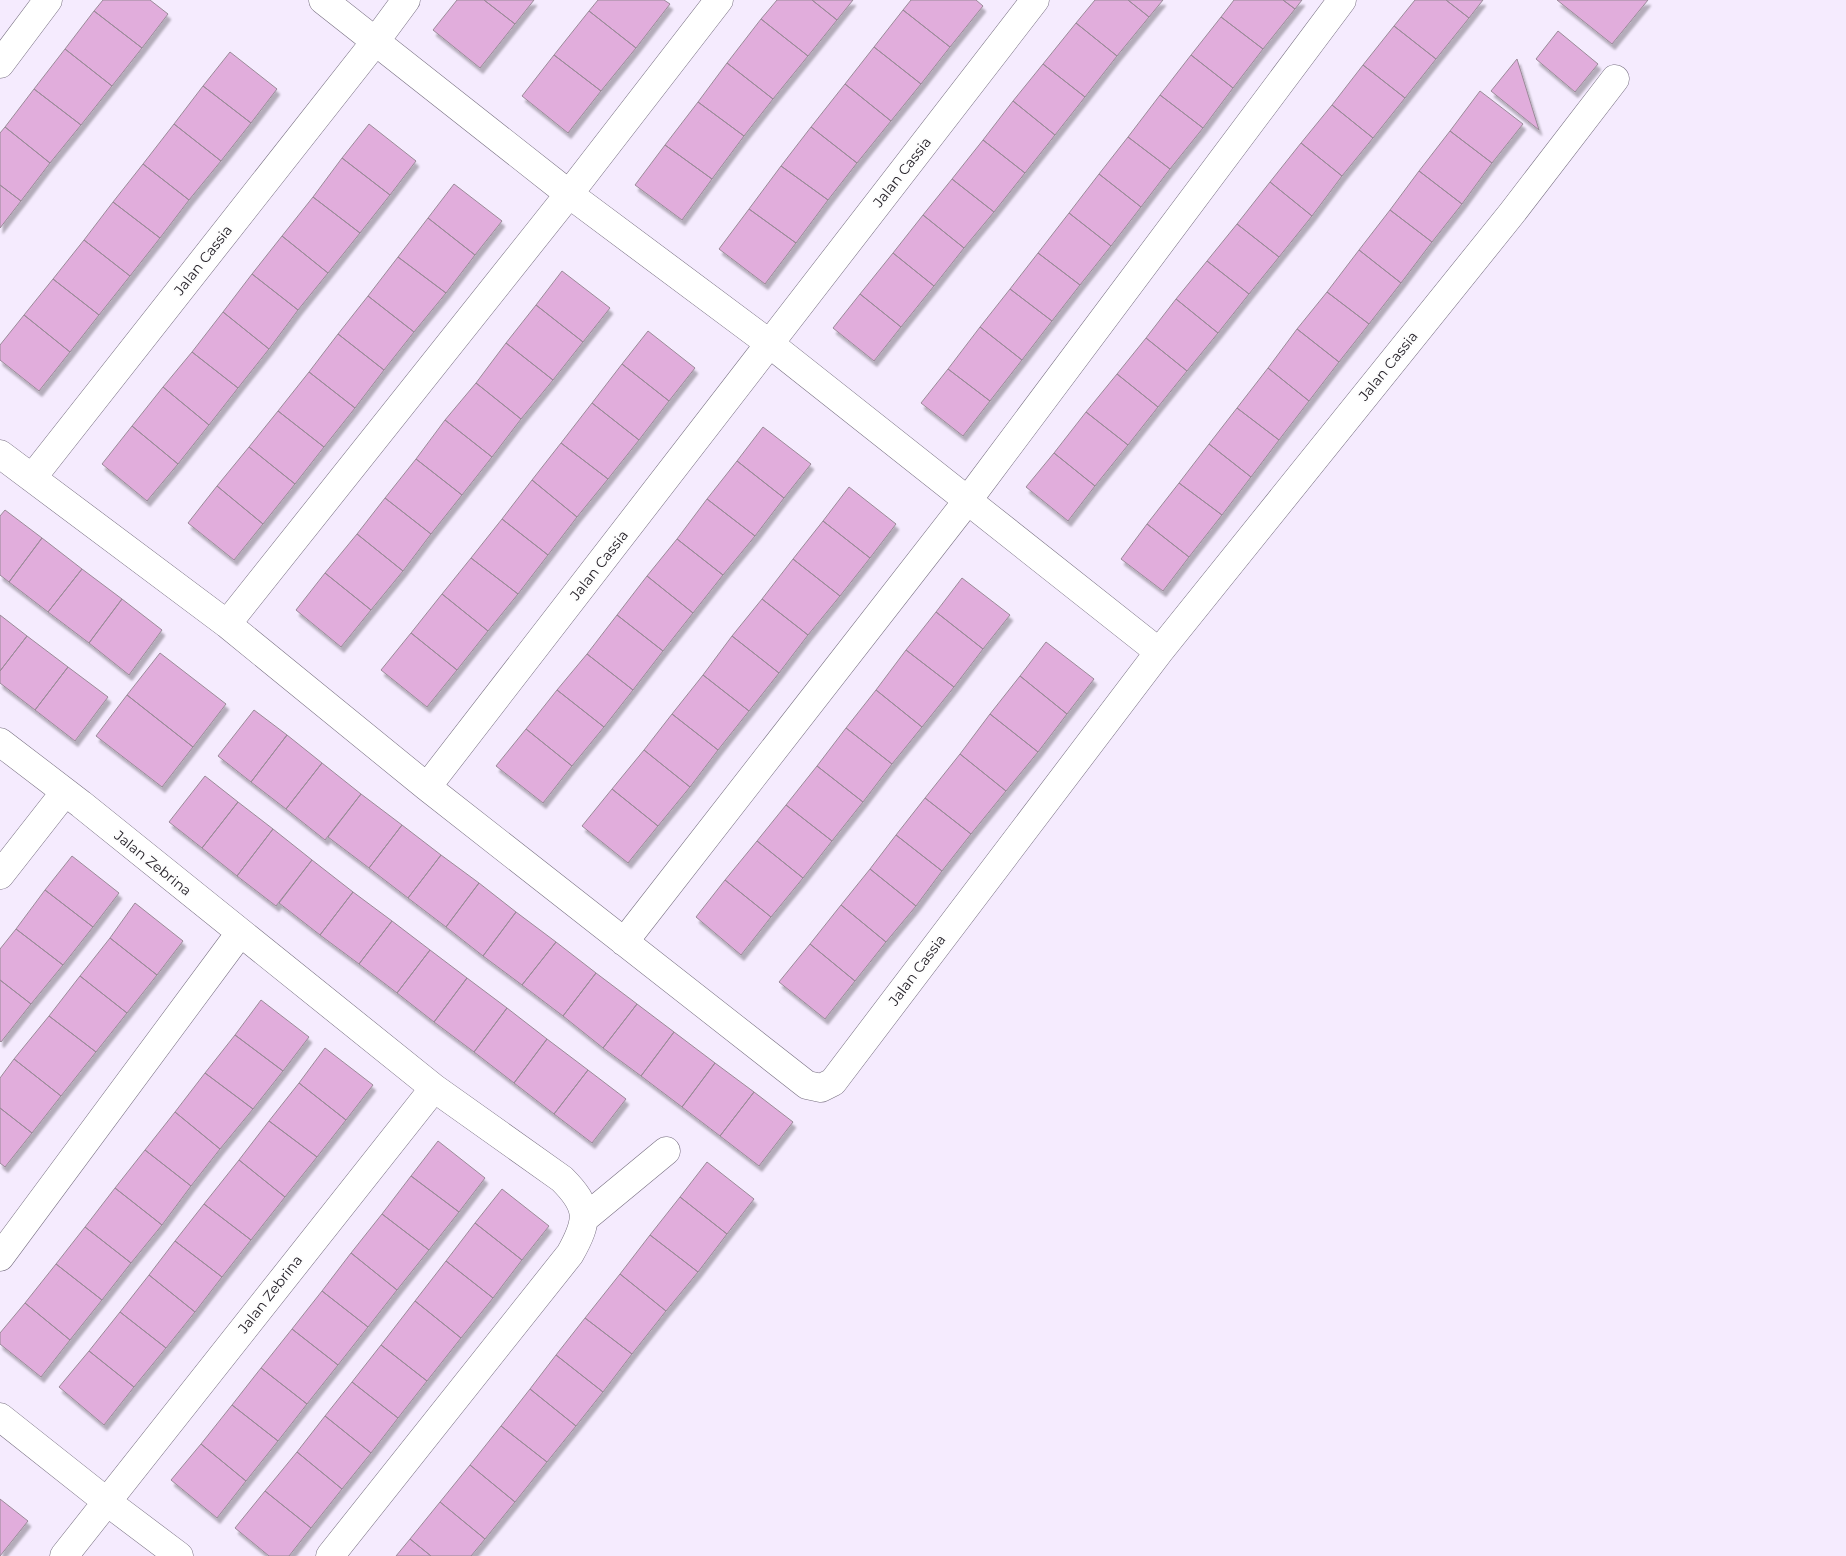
<svg xmlns="http://www.w3.org/2000/svg" width="1846" height="1556" font-family="Montserrat,sans-serif">
  <style>
    .building { fill: #e1addc; stroke: #9a8a98; filter: url(#shadow) }
    .lines { fill: none; stroke-linecap: round; stroke-linejoin: round }
    .minor-casing { stroke: #776f80; stroke-width: 29 }
    .minor { stroke: #fff; stroke-width: 28 }
    .labels { text-anchor: middle; stroke-width: 4; stroke-linejoin: round; paint-order: stroke }
    .street-label { font-size: 14px; fill: #27232a; stroke: #fdfdfd }
  </style>
  <defs>
    <filter id="shadow"><feDropShadow dx="3" dy="5.5" stdDeviation="1" flood-color="#0004"/></filter>
  </defs>
  <rect width="100%" height="100%" fill="#f5ebfe"/>
  <path class="building" d="M 103,0 L 150,0 L 168,14 L 142,48 L 94,11 Z
    M 457,0 L 484,0 L 515,24 L 480,68 L 433,30 Z
    M 484,0 L 534,0 L 515,24 Z
    M 598,0 L 664,0 L 670,4 L 636,48 L 589,11 Z
    M 777,0 L 812,0 L 837,20 L 808,56 L 761,19 Z
    M 812,0 L 853,0 L 837,20 Z
    M 911,0 L 976,0 L 983,6 L 950,47 L 903,10 Z
    M 1095,0 L 1128,0 L 1149,17 L 1117,56 L 1076,23 Z
    M 1128,0 L 1163,0 L 1149,17 Z
    M 1234,0 L 1283,0 L 1295,9 L 1263,49 L 1221,17 Z
    M 1283,0 L 1302,0 L 1295,9 Z
    M 1415,0 L 1446,0 L 1469,18 L 1436,59 L 1394,26 Z
    M 1446,0 L 1483,0 L 1469,18 Z
    M 1557,0 L 1648,0 L 1612,44 Z
    M 903,10 L 950,47 L 921,84 L 874,47 Z
    M 94,11 L 142,48 L 112,86 L 65,49 Z
    M 589,11 L 636,48 L 601,91 L 554,55 Z
    M 1221,17 L 1263,49 L 1233,88 L 1191,55 Z
    M 761,19 L 808,56 L 773,99 L 727,63 Z
    M 1076,23 L 1117,56 L 1085,97 L 1043,64 Z
    M 1394,26 L 1436,59 L 1405,98 L 1363,65 Z
    M 1558,31 L 1598,64 L 1575,92 L 1536,59 Z
    M 874,47 L 921,84 L 891,121 L 845,84 Z
    M 65,49 L 112,86 L 81,125 L 34,89 Z
    M 230,52 L 277,89 L 251,123 L 203,86 Z
    M 554,55 L 601,91 L 568,133 L 522,96 Z
    M 1191,55 L 1233,88 L 1203,128 L 1160,95 Z
    M 1517,59 L 1539,130 L 1491,91 Z
    M 727,63 L 773,99 L 744,136 L 698,102 Z
    M 1043,64 L 1085,97 L 1055,135 L 1013,101 Z
    M 1363,65 L 1405,98 L 1373,138 L 1332,105 Z
    M 845,84 L 891,121 L 857,163 L 811,127 Z
    M 203,86 L 251,123 L 221,161 L 174,124 Z
    M 34,89 L 81,125 L 50,163 L 5,127 Z
    M 1480,91 L 1523,124 L 1492,163 L 1450,131 Z
    M 1160,95 L 1203,128 L 1170,169 L 1128,137 Z
    M 1013,101 L 1055,135 L 1025,173 L 983,140 Z
    M 698,102 L 744,136 L 712,179 L 665,145 Z
    M 1332,105 L 1373,138 L 1342,176 L 1301,143 Z
    M 174,124 L 221,161 L 189,200 L 143,164 Z
    M 369,124 L 416,161 L 390,195 L 342,158 Z
    M 5,127 L 50,163 L 21,201 L 0,185 L 0,133 Z
    M 811,127 L 857,163 L 828,200 L 781,166 Z
    M 1450,131 L 1492,163 L 1462,204 L 1419,171 Z
    M 1128,137 L 1170,169 L 1141,207 L 1099,174 Z
    M 983,140 L 1025,173 L 994,212 L 952,179 Z
    M 1301,143 L 1342,176 L 1312,216 L 1270,182 Z
    M 665,145 L 712,179 L 682,220 L 635,185 Z
    M 342,158 L 390,195 L 360,233 L 313,197 Z
    M 143,164 L 189,200 L 160,238 L 113,202 Z
    M 781,166 L 828,200 L 796,243 L 749,209 Z
    M 1419,171 L 1462,204 L 1432,242 L 1390,210 Z
    M 1099,174 L 1141,207 L 1111,246 L 1069,213 Z
    M 952,179 L 994,212 L 964,248 L 923,215 Z
    M 1270,182 L 1312,216 L 1279,257 L 1237,224 Z
    M 454,184 L 502,221 L 475,255 L 428,218 Z
    M 0,185 L 21,201 L 0,228 Z
    M 313,197 L 360,233 L 328,273 L 282,236 Z
    M 113,202 L 160,238 L 130,276 L 84,240 Z
    M 749,209 L 796,243 L 765,284 L 719,249 Z
    M 1390,210 L 1432,242 L 1401,283 L 1359,250 Z
    M 1069,213 L 1111,246 L 1080,285 L 1038,253 Z
    M 923,215 L 964,248 L 934,286 L 893,253 Z
    M 428,218 L 475,255 L 446,293 L 398,257 Z
    M 1237,224 L 1279,257 L 1249,294 L 1207,261 Z
    M 282,236 L 328,273 L 298,310 L 252,274 Z
    M 84,240 L 130,276 L 99,315 L 53,279 Z
    M 1359,250 L 1401,283 L 1369,324 L 1327,292 Z
    M 893,253 L 934,286 L 901,327 L 860,294 Z
    M 1038,253 L 1080,285 L 1052,321 L 1010,289 Z
    M 398,257 L 446,293 L 414,332 L 368,296 Z
    M 1207,261 L 1249,294 L 1218,333 L 1176,299 Z
    M 562,271 L 610,308 L 583,342 L 536,305 Z
    M 252,274 L 298,310 L 269,349 L 223,312 Z
    M 53,279 L 99,315 L 70,352 L 24,315 Z
    M 1010,289 L 1052,321 L 1022,360 L 980,327 Z
    M 1327,292 L 1369,324 L 1339,362 L 1297,329 Z
    M 860,294 L 901,327 L 874,361 L 833,328 Z
    M 368,296 L 414,332 L 384,370 L 338,334 Z
    M 1176,299 L 1218,333 L 1187,371 L 1146,338 Z
    M 536,305 L 583,342 L 553,380 L 506,343 Z
    M 223,312 L 269,349 L 238,388 L 192,352 Z
    M 24,315 L 70,352 L 39,391 L 0,360 L 0,345 Z
    M 980,327 L 1022,360 L 990,401 L 948,369 Z
    M 1297,329 L 1339,362 L 1309,401 L 1268,368 Z
    M 648,331 L 695,368 L 669,401 L 622,364 Z
    M 338,334 L 384,370 L 355,408 L 309,372 Z
    M 1146,338 L 1187,371 L 1158,407 L 1117,374 Z
    M 506,343 L 553,380 L 521,419 L 476,383 Z
    M 192,352 L 238,388 L 209,425 L 163,387 Z
    M 622,364 L 669,401 L 639,440 L 592,403 Z
    M 1268,368 L 1309,401 L 1279,440 L 1237,408 Z
    M 948,369 L 990,401 L 963,436 L 921,403 Z
    M 309,372 L 355,408 L 324,447 L 278,411 Z
    M 1117,374 L 1158,407 L 1128,445 L 1086,412 Z
    M 476,383 L 521,419 L 492,457 L 445,420 Z
    M 163,387 L 209,425 L 178,464 L 132,426 Z
    M 592,403 L 639,440 L 608,479 L 561,443 Z
    M 1237,408 L 1279,440 L 1251,477 L 1209,444 Z
    M 278,411 L 324,447 L 295,484 L 249,447 Z
    M 1086,412 L 1128,445 L 1095,486 L 1054,453 Z
    M 445,420 L 492,457 L 462,495 L 416,459 Z
    M 132,426 L 178,464 L 147,501 L 102,464 Z
    M 763,427 L 811,464 L 784,498 L 737,461 Z
    M 561,443 L 608,479 L 577,517 L 532,480 Z
    M 1209,444 L 1251,477 L 1222,515 L 1179,483 Z
    M 249,447 L 295,484 L 263,524 L 217,486 Z
    M 1054,453 L 1095,486 L 1068,521 L 1026,487 Z
    M 416,459 L 462,495 L 431,534 L 385,498 Z
    M 737,461 L 784,498 L 755,536 L 707,499 Z
    M 532,480 L 577,517 L 548,555 L 502,519 Z
    M 1179,483 L 1222,515 L 1189,557 L 1147,524 Z
    M 217,486 L 263,524 L 234,560 L 188,523 Z
    M 849,487 L 896,524 L 870,558 L 823,521 Z
    M 385,498 L 431,534 L 403,571 L 357,534 Z
    M 707,499 L 755,536 L 723,575 L 677,539 Z
    M 5,510 L 42,538 L 9,582 L 0,575 L 0,516 Z
    M 502,519 L 548,555 L 518,594 L 471,558 Z
    M 823,521 L 870,558 L 840,596 L 793,559 Z
    M 1147,524 L 1189,557 L 1163,591 L 1121,559 Z
    M 357,534 L 403,571 L 371,610 L 325,573 Z
    M 42,538 L 82,569 L 48,612 L 9,582 Z
    M 677,539 L 723,575 L 693,613 L 647,576 Z
    M 471,558 L 518,594 L 488,631 L 442,594 Z
    M 793,559 L 840,596 L 808,635 L 762,599 Z
    M 82,569 L 122,599 L 89,643 L 48,612 Z
    M 325,573 L 371,610 L 341,647 L 296,610 Z
    M 647,576 L 693,613 L 663,651 L 617,615 Z
    M 962,578 L 1010,615 L 983,649 L 936,612 Z
    M 442,594 L 488,631 L 457,670 L 411,633 Z
    M 122,599 L 162,630 L 129,675 L 89,643 Z
    M 762,599 L 808,635 L 779,673 L 732,636 Z
    M 936,612 L 983,649 L 954,687 L 906,650 Z
    M 0,615 L 27,636 L 0,671 Z
    M 617,615 L 663,651 L 633,690 L 587,654 Z
    M 411,633 L 457,670 L 427,707 L 381,670 Z
    M 27,636 L 68,667 L 35,710 L 0,683 L 0,671 Z
    M 732,636 L 779,673 L 749,711 L 703,675 Z
    M 1046,642 L 1094,679 L 1067,714 L 1020,676 Z
    M 906,650 L 954,687 L 922,727 L 876,690 Z
    M 160,653 L 226,704 L 193,747 L 127,695 Z
    M 587,654 L 633,690 L 604,727 L 557,690 Z
    M 68,667 L 108,697 L 75,741 L 35,710 Z
    M 703,675 L 749,711 L 718,750 L 672,714 Z
    M 1020,676 L 1067,714 L 1038,752 L 990,714 Z
    M 557,690 L 604,727 L 572,766 L 526,729 Z
    M 876,690 L 922,727 L 892,764 L 846,728 Z
    M 127,695 L 193,747 L 162,787 L 96,736 Z
    M 254,710 L 287,735 L 251,782 L 218,756 Z
    M 672,714 L 718,750 L 690,787 L 644,750 Z
    M 990,714 L 1038,752 L 1006,791 L 960,754 Z
    M 846,728 L 892,764 L 863,802 L 817,766 Z
    M 526,729 L 572,766 L 543,803 L 496,766 Z
    M 287,735 L 322,763 L 286,809 L 251,782 Z
    M 644,750 L 690,787 L 658,826 L 612,789 Z
    M 960,754 L 1006,791 L 971,834 L 925,798 Z
    M 322,763 L 361,794 L 325,840 L 286,809 Z
    M 817,766 L 863,802 L 832,841 L 786,805 Z
    M 205,776 L 238,802 L 202,848 L 169,822 Z
    M 612,789 L 658,826 L 628,863 L 582,826 Z
    M 361,794 L 402,825 L 369,868 L 328,837 Z
    M 925,798 L 971,834 L 942,871 L 896,835 Z
    M 238,802 L 273,829 L 237,876 L 202,848 Z
    M 786,805 L 832,841 L 803,878 L 757,841 Z
    M 402,825 L 441,855 L 408,898 L 369,868 Z
    M 273,829 L 312,860 L 276,906 L 237,876 Z
    M 896,835 L 942,871 L 916,906 L 870,869 Z
    M 757,841 L 803,878 L 771,917 L 725,880 Z
    M 441,855 L 479,883 L 446,927 L 408,898 Z
    M 72,856 L 119,893 L 93,927 L 45,890 Z
    M 312,860 L 353,892 L 320,935 L 279,903 Z
    M 870,869 L 916,906 L 886,942 L 841,905 Z
    M 725,880 L 771,917 L 741,955 L 696,917 Z
    M 479,883 L 516,912 L 483,956 L 446,927 Z
    M 45,890 L 93,927 L 63,965 L 16,929 Z
    M 353,892 L 392,921 L 359,964 L 320,935 Z
    M 135,903 L 183,941 L 157,975 L 110,938 Z
    M 841,905 L 886,942 L 855,981 L 810,944 Z
    M 516,912 L 556,942 L 522,985 L 483,956 Z
    M 392,921 L 430,950 L 397,993 L 359,964 Z
    M 16,929 L 63,965 L 31,1004 L 0,980 L 0,949 Z
    M 110,938 L 157,975 L 127,1013 L 80,976 Z
    M 556,942 L 596,973 L 563,1016 L 522,985 Z
    M 810,944 L 855,981 L 825,1019 L 779,982 Z
    M 430,950 L 467,978 L 434,1022 L 397,993 Z
    M 596,973 L 637,1004 L 603,1048 L 563,1016 Z
    M 80,976 L 127,1013 L 96,1052 L 49,1016 Z
    M 467,978 L 507,1008 L 474,1052 L 434,1022 Z
    M 0,980 L 31,1004 L 1,1042 L 0,1041 Z
    M 261,1000 L 309,1037 L 283,1071 L 235,1035 Z
    M 637,1004 L 674,1032 L 641,1076 L 603,1048 Z
    M 507,1008 L 547,1039 L 514,1083 L 474,1052 Z
    M 49,1016 L 96,1052 L 61,1096 L 14,1059 Z
    M 674,1032 L 715,1063 L 682,1107 L 641,1076 Z
    M 235,1035 L 283,1071 L 253,1109 L 205,1073 Z
    M 547,1039 L 588,1070 L 554,1114 L 514,1083 Z
    M 325,1048 L 373,1085 L 346,1120 L 299,1083 Z
    M 14,1059 L 61,1096 L 32,1133 L 0,1108 L 0,1078 Z
    M 715,1063 L 754,1092 L 720,1136 L 682,1107 Z
    M 588,1070 L 626,1099 L 592,1143 L 554,1114 Z
    M 205,1073 L 253,1109 L 220,1149 L 175,1112 Z
    M 299,1083 L 346,1120 L 317,1157 L 269,1121 Z
    M 754,1092 L 793,1122 L 759,1166 L 720,1136 Z
    M 0,1108 L 32,1133 L 5,1167 L 0,1163 Z
    M 175,1112 L 220,1149 L 191,1186 L 145,1150 Z
    M 269,1121 L 317,1157 L 285,1197 L 239,1160 Z
    M 438,1141 L 485,1178 L 459,1212 L 411,1176 Z
    M 145,1150 L 191,1186 L 162,1225 L 115,1188 Z
    M 239,1160 L 285,1197 L 251,1240 L 204,1204 Z
    M 707,1162 L 754,1199 L 727,1234 L 680,1197 Z
    M 411,1176 L 459,1212 L 429,1250 L 382,1214 Z
    M 115,1188 L 162,1225 L 131,1263 L 85,1227 Z
    M 502,1189 L 549,1226 L 522,1260 L 475,1223 Z
    M 680,1197 L 727,1234 L 698,1272 L 650,1235 Z
    M 204,1204 L 251,1240 L 222,1277 L 175,1241 Z
    M 382,1214 L 429,1250 L 397,1290 L 351,1253 Z
    M 475,1223 L 522,1260 L 493,1298 L 446,1261 Z
    M 85,1227 L 131,1263 L 102,1300 L 56,1264 Z
    M 650,1235 L 698,1272 L 666,1311 L 620,1274 Z
    M 175,1241 L 222,1277 L 195,1312 L 149,1275 Z
    M 351,1253 L 397,1290 L 368,1327 L 322,1291 Z
    M 446,1261 L 493,1298 L 461,1338 L 415,1301 Z
    M 56,1264 L 102,1300 L 70,1340 L 25,1303 Z
    M 620,1274 L 666,1311 L 632,1354 L 585,1318 Z
    M 149,1275 L 195,1312 L 166,1348 L 120,1312 Z
    M 322,1291 L 368,1327 L 338,1365 L 292,1329 Z
    M 415,1301 L 461,1338 L 427,1381 L 381,1345 Z
    M 25,1303 L 70,1340 L 41,1377 L 0,1344 L 0,1333 Z
    M 120,1312 L 166,1348 L 134,1387 L 89,1351 Z
    M 585,1318 L 632,1354 L 603,1392 L 556,1355 Z
    M 292,1329 L 338,1365 L 307,1404 L 261,1368 Z
    M 381,1345 L 427,1381 L 398,1418 L 352,1382 Z
    M 89,1351 L 134,1387 L 104,1425 L 59,1387 Z
    M 556,1355 L 603,1392 L 576,1426 L 530,1389 Z
    M 261,1368 L 307,1404 L 278,1441 L 232,1405 Z
    M 352,1382 L 398,1418 L 371,1453 L 325,1416 Z
    M 530,1389 L 576,1426 L 547,1462 L 501,1426 Z
    M 232,1405 L 278,1441 L 246,1481 L 201,1444 Z
    M 325,1416 L 371,1453 L 342,1489 L 297,1452 Z
    M 501,1426 L 547,1462 L 515,1502 L 470,1465 Z
    M 201,1444 L 246,1481 L 217,1518 L 171,1480 Z
    M 297,1452 L 342,1489 L 311,1528 L 265,1491 Z
    M 470,1465 L 515,1502 L 485,1539 L 440,1502 Z
    M 265,1491 L 311,1528 L 289,1556 L 269,1556 L 235,1528 Z
    M 0,1499 L 28,1521 L 0,1556 Z
    M 440,1502 L 485,1539 L 471,1556 L 431,1556 L 410,1539 Z
    M 410,1539 L 431,1556 L 396,1556 Z"/>
  <g class="lines">
    <defs>
      <path id="minor" d="M 323,0 L 569,194 L 770,344 L 1159,652
        M 0,64 L 48,0
        M 0,454 L 227,624 L 427,787 L 807,1085 L 821,1088 L 833,1082 L 1159,652 L 1512,213 L 1615,79
        M 32,478 L 375,42 L 406,0
        M 227,624 L 569,194 L 719,0
        M 0,742 L 81,804 L 434,1088 L 562,1179 C 590,1207 589,1220 570,1254 L 330,1556
        M 427,787 L 1035,0
        M 0,875 L 65,792
        M 624,942 L 968,500 L 1342,0
        M 585,1218 L 666,1151
        M 0,1257 L 240,933
        M 0,1417 L 106,1501 L 179,1556
        M 64,1556 L 434,1088"/>
    </defs>
    <use href="#minor" class="minor-casing"/>
    <use href="#minor" class="minor"/>
  </g>
  <g class="labels">
    <g class="street-label">
      <text transform="translate(902 172) rotate(-52)" y="5">Jalan Cassia</text>
      <text transform="translate(203 260) rotate(-52)" y="5">Jalan Cassia</text>
      <text transform="translate(1388 366) rotate(-51)" y="5">Jalan Cassia</text>
      <text transform="translate(599 565) rotate(-52)" y="5">Jalan Cassia</text>
      <text transform="translate(153 863) rotate(39)" y="5">Jalan Zebrina</text>
      <text transform="translate(917 970) rotate(-53)" y="5">Jalan Cassia</text>
      <text transform="translate(270 1294) rotate(-52)" y="5">Jalan Zebrina</text>
    </g>
  </g>
</svg>
